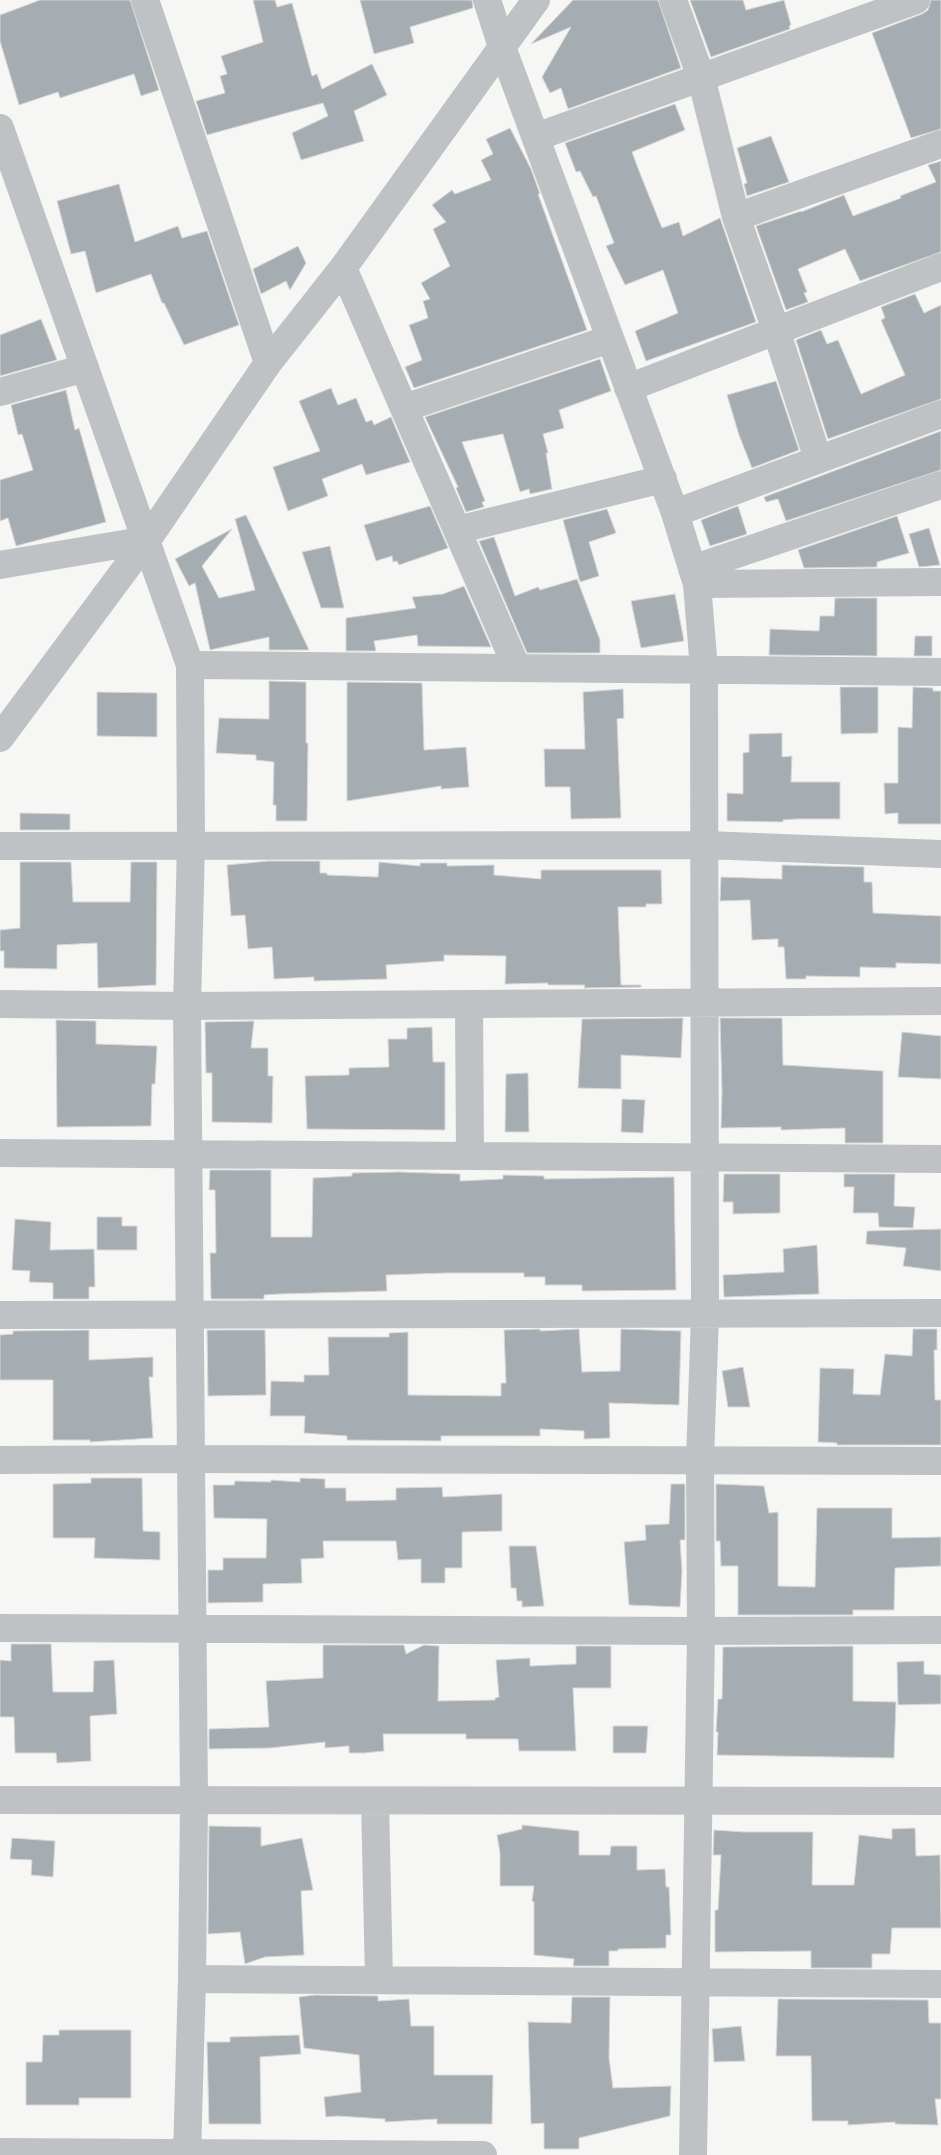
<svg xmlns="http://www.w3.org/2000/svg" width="941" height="2155" font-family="'Open Sans',sans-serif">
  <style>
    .building { fill: #a6adb2; stroke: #d8d8d6 }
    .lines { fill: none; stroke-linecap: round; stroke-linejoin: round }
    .minor { stroke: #bec2c5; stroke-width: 28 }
    .tertiary { stroke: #bec2c5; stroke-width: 28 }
  </style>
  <rect width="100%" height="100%" fill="#f6f6f4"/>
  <path class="building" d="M 40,0 L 130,0 L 159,90 L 141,96 L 134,74 L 60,98 L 58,92 L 19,105 L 0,41 L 0,15 Z
    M 253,0 L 275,0 L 277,7 L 292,3 L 312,76 L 317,74 L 322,89 L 372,64 L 387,95 L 354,111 L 364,141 L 301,160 L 292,133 L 328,116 L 323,103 L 207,135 L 196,101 L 225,93 L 220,76 L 227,74 L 221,56 L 263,42 Z
    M 360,0 L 472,0 L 473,8 L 410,27 L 414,43 L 374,54 Z
    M 573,0 L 658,0 L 681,68 L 568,109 L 561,88 L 550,93 L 542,77 L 571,27 L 531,44 Z
    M 690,0 L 743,0 L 746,10 L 784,0 L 791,25 L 789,26 L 790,29 L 711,57 Z
    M 931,0 L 941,0 L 941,129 L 911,138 L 872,33 L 922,14 L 928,10 Z
    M 675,104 L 685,130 L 632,152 L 641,176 L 662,228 L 679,222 L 683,236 L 720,218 L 756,322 L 646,361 L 635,331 L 678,313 L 663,270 L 625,285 L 606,246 L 614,243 L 596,196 L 593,197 L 580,171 L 576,172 L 565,143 Z
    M 510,128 L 531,169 L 540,194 L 538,194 L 587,330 L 414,388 L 405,367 L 422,360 L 409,325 L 428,318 L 423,301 L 430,299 L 421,283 L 450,266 L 433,229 L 446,222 L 432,205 L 452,190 L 455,194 L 491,180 L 481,160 L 493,154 L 486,139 Z
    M 771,136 L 789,182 L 747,196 L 744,184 L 747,183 L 737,148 Z
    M 941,161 L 941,252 L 860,281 L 845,249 L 798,269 L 807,292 L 804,293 L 808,302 L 786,310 L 756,226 L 801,211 L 801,212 L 844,195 L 853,216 L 901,198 L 900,196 L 936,182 L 928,165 Z
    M 119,184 L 135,242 L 178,226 L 182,238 L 207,231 L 239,325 L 184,345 L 164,303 L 162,303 L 151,274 L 96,293 L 85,251 L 71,254 L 57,201 Z
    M 298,246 L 306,263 L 290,290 L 286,281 L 261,294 L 253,269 Z
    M 915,294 L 924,313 L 941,305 L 941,399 L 828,439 L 796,340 L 821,330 L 827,344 L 838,340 L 861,394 L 905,375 L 881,320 L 885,318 L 881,307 Z
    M 41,319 L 57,360 L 0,376 L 0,335 Z
    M 600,359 L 611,391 L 559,410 L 564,428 L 543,434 L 548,453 L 546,453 L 552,489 L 530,494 L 529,489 L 520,492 L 503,434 L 462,442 L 485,501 L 482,502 L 484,507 L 466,512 L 456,488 L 458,487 L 425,417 Z
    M 776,381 L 799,450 L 752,468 L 739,435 L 727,395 Z
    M 331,388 L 338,405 L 356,398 L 366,422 L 372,420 L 374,425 L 391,417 L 410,462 L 366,475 L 362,464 L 322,479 L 328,496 L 288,511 L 273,467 L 320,451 L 299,401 Z
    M 66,390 L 75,430 L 79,428 L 106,522 L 16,546 L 8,518 L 0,521 L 0,480 L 33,470 L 22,434 L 18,435 L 11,405 Z
    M 941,431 L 941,470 L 786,521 L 778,499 L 766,502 L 764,497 Z
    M 430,506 L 448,548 L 399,565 L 397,561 L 393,562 L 392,556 L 376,561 L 364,525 Z
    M 738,506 L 747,534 L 710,546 L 701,520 Z
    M 607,509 L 616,533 L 589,542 L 599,576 L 580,582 L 563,520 Z
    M 246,515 L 309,650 L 269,650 L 269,637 L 210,650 L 195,583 L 189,586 L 175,559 L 232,529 L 202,566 L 219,598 L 255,590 L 235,519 Z
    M 897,516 L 909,553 L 877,562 L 877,567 L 804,568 L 798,550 Z
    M 929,528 L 940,565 L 919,567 L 909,534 Z
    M 494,537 L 515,596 L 538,587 L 540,590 L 577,579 L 600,640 L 600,653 L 527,653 L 479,541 Z
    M 330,546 L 344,608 L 321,608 L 302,552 Z
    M 464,586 L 491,647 L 418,646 L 417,635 L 374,641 L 376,651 L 346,651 L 346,618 L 416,608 L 412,597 L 443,594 Z
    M 675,594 L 684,641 L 641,648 L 631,601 Z
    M 835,598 L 877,598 L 877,656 L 769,655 L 770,629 L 819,631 L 820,616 L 834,616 Z
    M 915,636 L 932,636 L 932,656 L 914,656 Z
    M 269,681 L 306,682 L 306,743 L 308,743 L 307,821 L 276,821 L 276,805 L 273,805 L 274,762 L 256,760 L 256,755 L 216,753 L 219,718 L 269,719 Z
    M 347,682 L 422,683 L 424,750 L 466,747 L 469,787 L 441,789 L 441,786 L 347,801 Z
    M 840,687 L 878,687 L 878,733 L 841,734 Z
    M 913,687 L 933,688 L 933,691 L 941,691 L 941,824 L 898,824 L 898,813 L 885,814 L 884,783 L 898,783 L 898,727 L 912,728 Z
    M 623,689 L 624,718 L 617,719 L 621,818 L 571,819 L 570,787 L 545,787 L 544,749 L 585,749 L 583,692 Z
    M 97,692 L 157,693 L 157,737 L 97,736 Z
    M 782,733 L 782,757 L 792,756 L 791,782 L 840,782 L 840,819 L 796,819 L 783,820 L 783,822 L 727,821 L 727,793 L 743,794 L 743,753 L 749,752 L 749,734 Z
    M 20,813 L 70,814 L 70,830 L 20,830 Z
    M 268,861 L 320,861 L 320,873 L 327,873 L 327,875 L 378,877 L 379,862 L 420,866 L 420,863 L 447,863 L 447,866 L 494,865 L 494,875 L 541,879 L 541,870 L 661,870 L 662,904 L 646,904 L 646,907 L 618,907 L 621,985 L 641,985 L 641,987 L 584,988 L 585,985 L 548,985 L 548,983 L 505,984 L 506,956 L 444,955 L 444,961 L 386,965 L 387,979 L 314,981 L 314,977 L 274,979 L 272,947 L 248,949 L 245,915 L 231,916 L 227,865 Z
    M 20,862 L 71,862 L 73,902 L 130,902 L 131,862 L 157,862 L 156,985 L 98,988 L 97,943 L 57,945 L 57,969 L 4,968 L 4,951 L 0,951 L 0,930 L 20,928 Z
    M 782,865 L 864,867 L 864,882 L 872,882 L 873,913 L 941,916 L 941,964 L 896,963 L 896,968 L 860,967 L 860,977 L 806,976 L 806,979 L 786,979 L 784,947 L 778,947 L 778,939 L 752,940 L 750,900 L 720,901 L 721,877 L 782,879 Z
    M 683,1018 L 681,1058 L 621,1055 L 621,1089 L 578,1088 L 582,1019 Z
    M 720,1018 L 782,1018 L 783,1065 L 883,1071 L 883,1143 L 845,1143 L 845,1128 L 781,1130 L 781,1127 L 721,1128 L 722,1091 Z
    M 56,1020 L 96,1021 L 96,1044 L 157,1046 L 155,1084 L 152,1084 L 151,1126 L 57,1127 Z
    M 254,1021 L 251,1048 L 268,1048 L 268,1076 L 273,1076 L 272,1123 L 212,1122 L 212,1073 L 206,1073 L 205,1022 Z
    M 432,1027 L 433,1062 L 445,1062 L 445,1130 L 307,1129 L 305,1076 L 349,1075 L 349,1068 L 389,1067 L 388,1039 L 407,1039 L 407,1028 Z
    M 902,1032 L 941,1036 L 941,1079 L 898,1077 Z
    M 528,1073 L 529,1132 L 505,1132 L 506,1074 Z
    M 622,1099 L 645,1100 L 643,1133 L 621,1132 Z
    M 210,1170 L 271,1170 L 271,1237 L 312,1237 L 313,1178 L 352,1176 L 352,1173 L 399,1172 L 460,1174 L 460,1181 L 503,1179 L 503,1175 L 544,1176 L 544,1179 L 674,1177 L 676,1290 L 582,1291 L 582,1285 L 545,1285 L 545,1277 L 524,1277 L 524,1273 L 445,1273 L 386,1275 L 387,1291 L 279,1294 L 264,1295 L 264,1299 L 211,1299 L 210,1253 L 216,1253 L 215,1190 L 209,1190 Z
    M 724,1174 L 780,1174 L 780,1213 L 733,1214 L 733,1202 L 723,1202 Z
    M 844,1174 L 895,1174 L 894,1206 L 915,1207 L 913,1228 L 879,1227 L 878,1213 L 853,1213 L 854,1187 L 844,1187 Z
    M 97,1217 L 122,1217 L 122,1226 L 137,1226 L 137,1250 L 97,1250 Z
    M 15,1219 L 51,1222 L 50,1250 L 94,1249 L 95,1287 L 89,1287 L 89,1299 L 53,1299 L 53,1283 L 29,1282 L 30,1271 L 12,1270 Z
    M 941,1229 L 941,1271 L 903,1266 L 906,1248 L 866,1244 L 867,1231 Z
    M 817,1245 L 819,1294 L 724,1297 L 723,1275 L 784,1272 L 783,1249 Z
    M 540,1329 L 540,1331 L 579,1329 L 582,1372 L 620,1371 L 621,1329 L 681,1331 L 679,1405 L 609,1403 L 610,1438 L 584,1439 L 584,1431 L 540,1429 L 540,1436 L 441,1436 L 441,1441 L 347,1440 L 347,1436 L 304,1433 L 305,1416 L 270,1416 L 271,1381 L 304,1382 L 304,1375 L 329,1375 L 328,1337 L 389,1337 L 389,1333 L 408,1332 L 408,1395 L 501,1396 L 501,1383 L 506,1383 L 504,1330 Z
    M 913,1329 L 937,1329 L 937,1350 L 934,1350 L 935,1400 L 941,1400 L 941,1445 L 837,1445 L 837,1443 L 818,1442 L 820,1368 L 854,1369 L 853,1394 L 880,1395 L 885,1354 L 912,1356 Z
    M 89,1330 L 89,1360 L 153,1357 L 153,1377 L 149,1377 L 153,1438 L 90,1442 L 90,1440 L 53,1440 L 53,1380 L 0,1380 L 0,1335 L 13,1334 L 13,1331 Z
    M 207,1330 L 265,1330 L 266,1395 L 208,1396 Z
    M 743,1367 L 750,1407 L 728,1407 L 722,1371 Z
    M 91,1478 L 142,1478 L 143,1531 L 160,1532 L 160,1560 L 94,1558 L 95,1538 L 53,1538 L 53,1484 L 91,1483 Z
    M 300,1478 L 325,1479 L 325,1488 L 346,1488 L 346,1501 L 396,1500 L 396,1488 L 442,1487 L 443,1497 L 502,1494 L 502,1531 L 462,1532 L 462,1568 L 445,1568 L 445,1583 L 421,1583 L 421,1559 L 398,1560 L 396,1541 L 323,1541 L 324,1558 L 301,1559 L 302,1583 L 263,1584 L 263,1602 L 208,1603 L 208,1570 L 223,1570 L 223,1558 L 266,1558 L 267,1519 L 214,1518 L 213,1485 L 234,1485 L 235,1481 L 271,1482 L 271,1480 L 300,1482 Z
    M 671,1484 L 685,1484 L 685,1540 L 680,1540 L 682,1571 L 680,1607 L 629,1605 L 624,1542 L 646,1540 L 645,1525 L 669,1524 Z
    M 716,1484 L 764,1486 L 769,1513 L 778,1512 L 778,1586 L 815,1587 L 817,1508 L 892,1508 L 892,1538 L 941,1537 L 941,1566 L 895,1568 L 894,1610 L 853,1610 L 853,1615 L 738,1615 L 738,1566 L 721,1566 L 720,1541 L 716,1541 Z
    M 509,1546 L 536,1546 L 544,1606 L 522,1607 L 522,1601 L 517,1601 L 516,1588 L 511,1588 Z
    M 11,1644 L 51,1644 L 53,1692 L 93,1692 L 94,1661 L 114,1660 L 117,1714 L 90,1716 L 91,1761 L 57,1763 L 56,1753 L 15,1753 L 14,1717 L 0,1717 L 0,1660 L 11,1661 Z
    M 323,1645 L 404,1645 L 406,1654 L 424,1645 L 439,1646 L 438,1701 L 495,1700 L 495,1698 L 499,1697 L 496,1660 L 530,1658 L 530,1666 L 576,1664 L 576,1646 L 611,1646 L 611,1688 L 573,1688 L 576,1751 L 519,1751 L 518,1739 L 466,1739 L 466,1734 L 383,1734 L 384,1751 L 364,1753 L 349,1753 L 349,1746 L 325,1748 L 325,1742 L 270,1748 L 209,1749 L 209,1729 L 269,1727 L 266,1681 L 323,1678 Z
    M 853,1646 L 853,1701 L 896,1702 L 894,1758 L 717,1755 L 718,1732 L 716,1732 L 718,1699 L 722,1699 L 723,1647 Z
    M 924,1661 L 924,1674 L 941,1675 L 941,1704 L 898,1705 L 897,1662 Z
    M 613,1726 L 648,1726 L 646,1753 L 613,1753 Z
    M 522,1825 L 579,1831 L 579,1855 L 610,1855 L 611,1846 L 637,1846 L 637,1870 L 665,1869 L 666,1887 L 669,1887 L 671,1935 L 666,1935 L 666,1948 L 618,1949 L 618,1951 L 609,1951 L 609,1966 L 573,1966 L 574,1959 L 534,1955 L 534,1902 L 532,1901 L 534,1886 L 500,1886 L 500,1853 L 497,1835 L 522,1829 Z
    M 209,1826 L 261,1827 L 261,1846 L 302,1838 L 313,1890 L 301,1891 L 304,1955 L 265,1957 L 245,1964 L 240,1932 L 208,1934 Z
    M 915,1828 L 916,1856 L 940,1855 L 941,1928 L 892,1928 L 890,1954 L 872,1954 L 872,1968 L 811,1968 L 811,1951 L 715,1952 L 715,1910 L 718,1910 L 721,1855 L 713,1855 L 714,1830 L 744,1832 L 813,1832 L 812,1885 L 854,1885 L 859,1835 L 892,1839 L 892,1829 Z
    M 12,1838 L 55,1841 L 53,1877 L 31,1875 L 32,1860 L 10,1859 Z
    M 315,1995 L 378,1996 L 378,2001 L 409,1999 L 411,2026 L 434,2026 L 434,2075 L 493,2075 L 492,2124 L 437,2124 L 437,2119 L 385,2122 L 385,2119 L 337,2116 L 326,2117 L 324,2097 L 361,2092 L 359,2055 L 304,2048 L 299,1997 Z
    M 572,1997 L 610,1997 L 609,2058 L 613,2088 L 671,2086 L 670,2116 L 579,2138 L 579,2149 L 544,2149 L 544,2123 L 531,2124 L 528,2022 L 571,2023 Z
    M 778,1999 L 928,2000 L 929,2023 L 941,2023 L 941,2099 L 935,2099 L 938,2125 L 895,2124 L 895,2122 L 848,2125 L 848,2121 L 812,2121 L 811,2056 L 776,2056 Z
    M 741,2026 L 745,2061 L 714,2062 L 712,2029 Z
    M 59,2030 L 131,2030 L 131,2098 L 79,2098 L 79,2105 L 26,2105 L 26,2062 L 42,2062 L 43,2035 L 59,2035 Z
    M 299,2035 L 301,2054 L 260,2057 L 261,2124 L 209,2124 L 207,2042 L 230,2042 L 230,2037 Z"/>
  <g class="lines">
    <path class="minor" d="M 145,0 L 268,363
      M 487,0 L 502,47 L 675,513 L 697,584 L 704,669 L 705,1314 L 700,1460 L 701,1631 L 693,2155
      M 673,0 L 701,77 L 736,217 L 776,330 L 818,459
      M 536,137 L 916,0
      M 736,217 L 941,144
      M 343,268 L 517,668
      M 628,388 L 941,267
      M 0,392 L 85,368
      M 404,408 L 610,339
      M 675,513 L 941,414
      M 457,530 L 663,479
      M 0,565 L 147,540
      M 692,569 L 941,485
      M 697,584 L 941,582
      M 190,665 L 941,672
      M 0,738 L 147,540 L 268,363 L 343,268 L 536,0
      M 0,846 L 705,845 L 941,854
      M 0,1004 L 187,1006 L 941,1001
      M 469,1004 L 470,1156
      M 0,1153 L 941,1159
      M 0,1315 L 941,1313
      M 0,1460 L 191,1459 L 194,1801 L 192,1979 L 187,2155
      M 0,1628 L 701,1631 L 941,1630
      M 0,1800 L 941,1801
      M 375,1801 L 379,1980
      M 192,1979 L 941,1984
      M 0,2152 L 483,2155"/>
    <path class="tertiary" d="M 0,128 L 190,665 L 191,844 L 187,1006 L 191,1459 L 941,1461"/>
  </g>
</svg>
